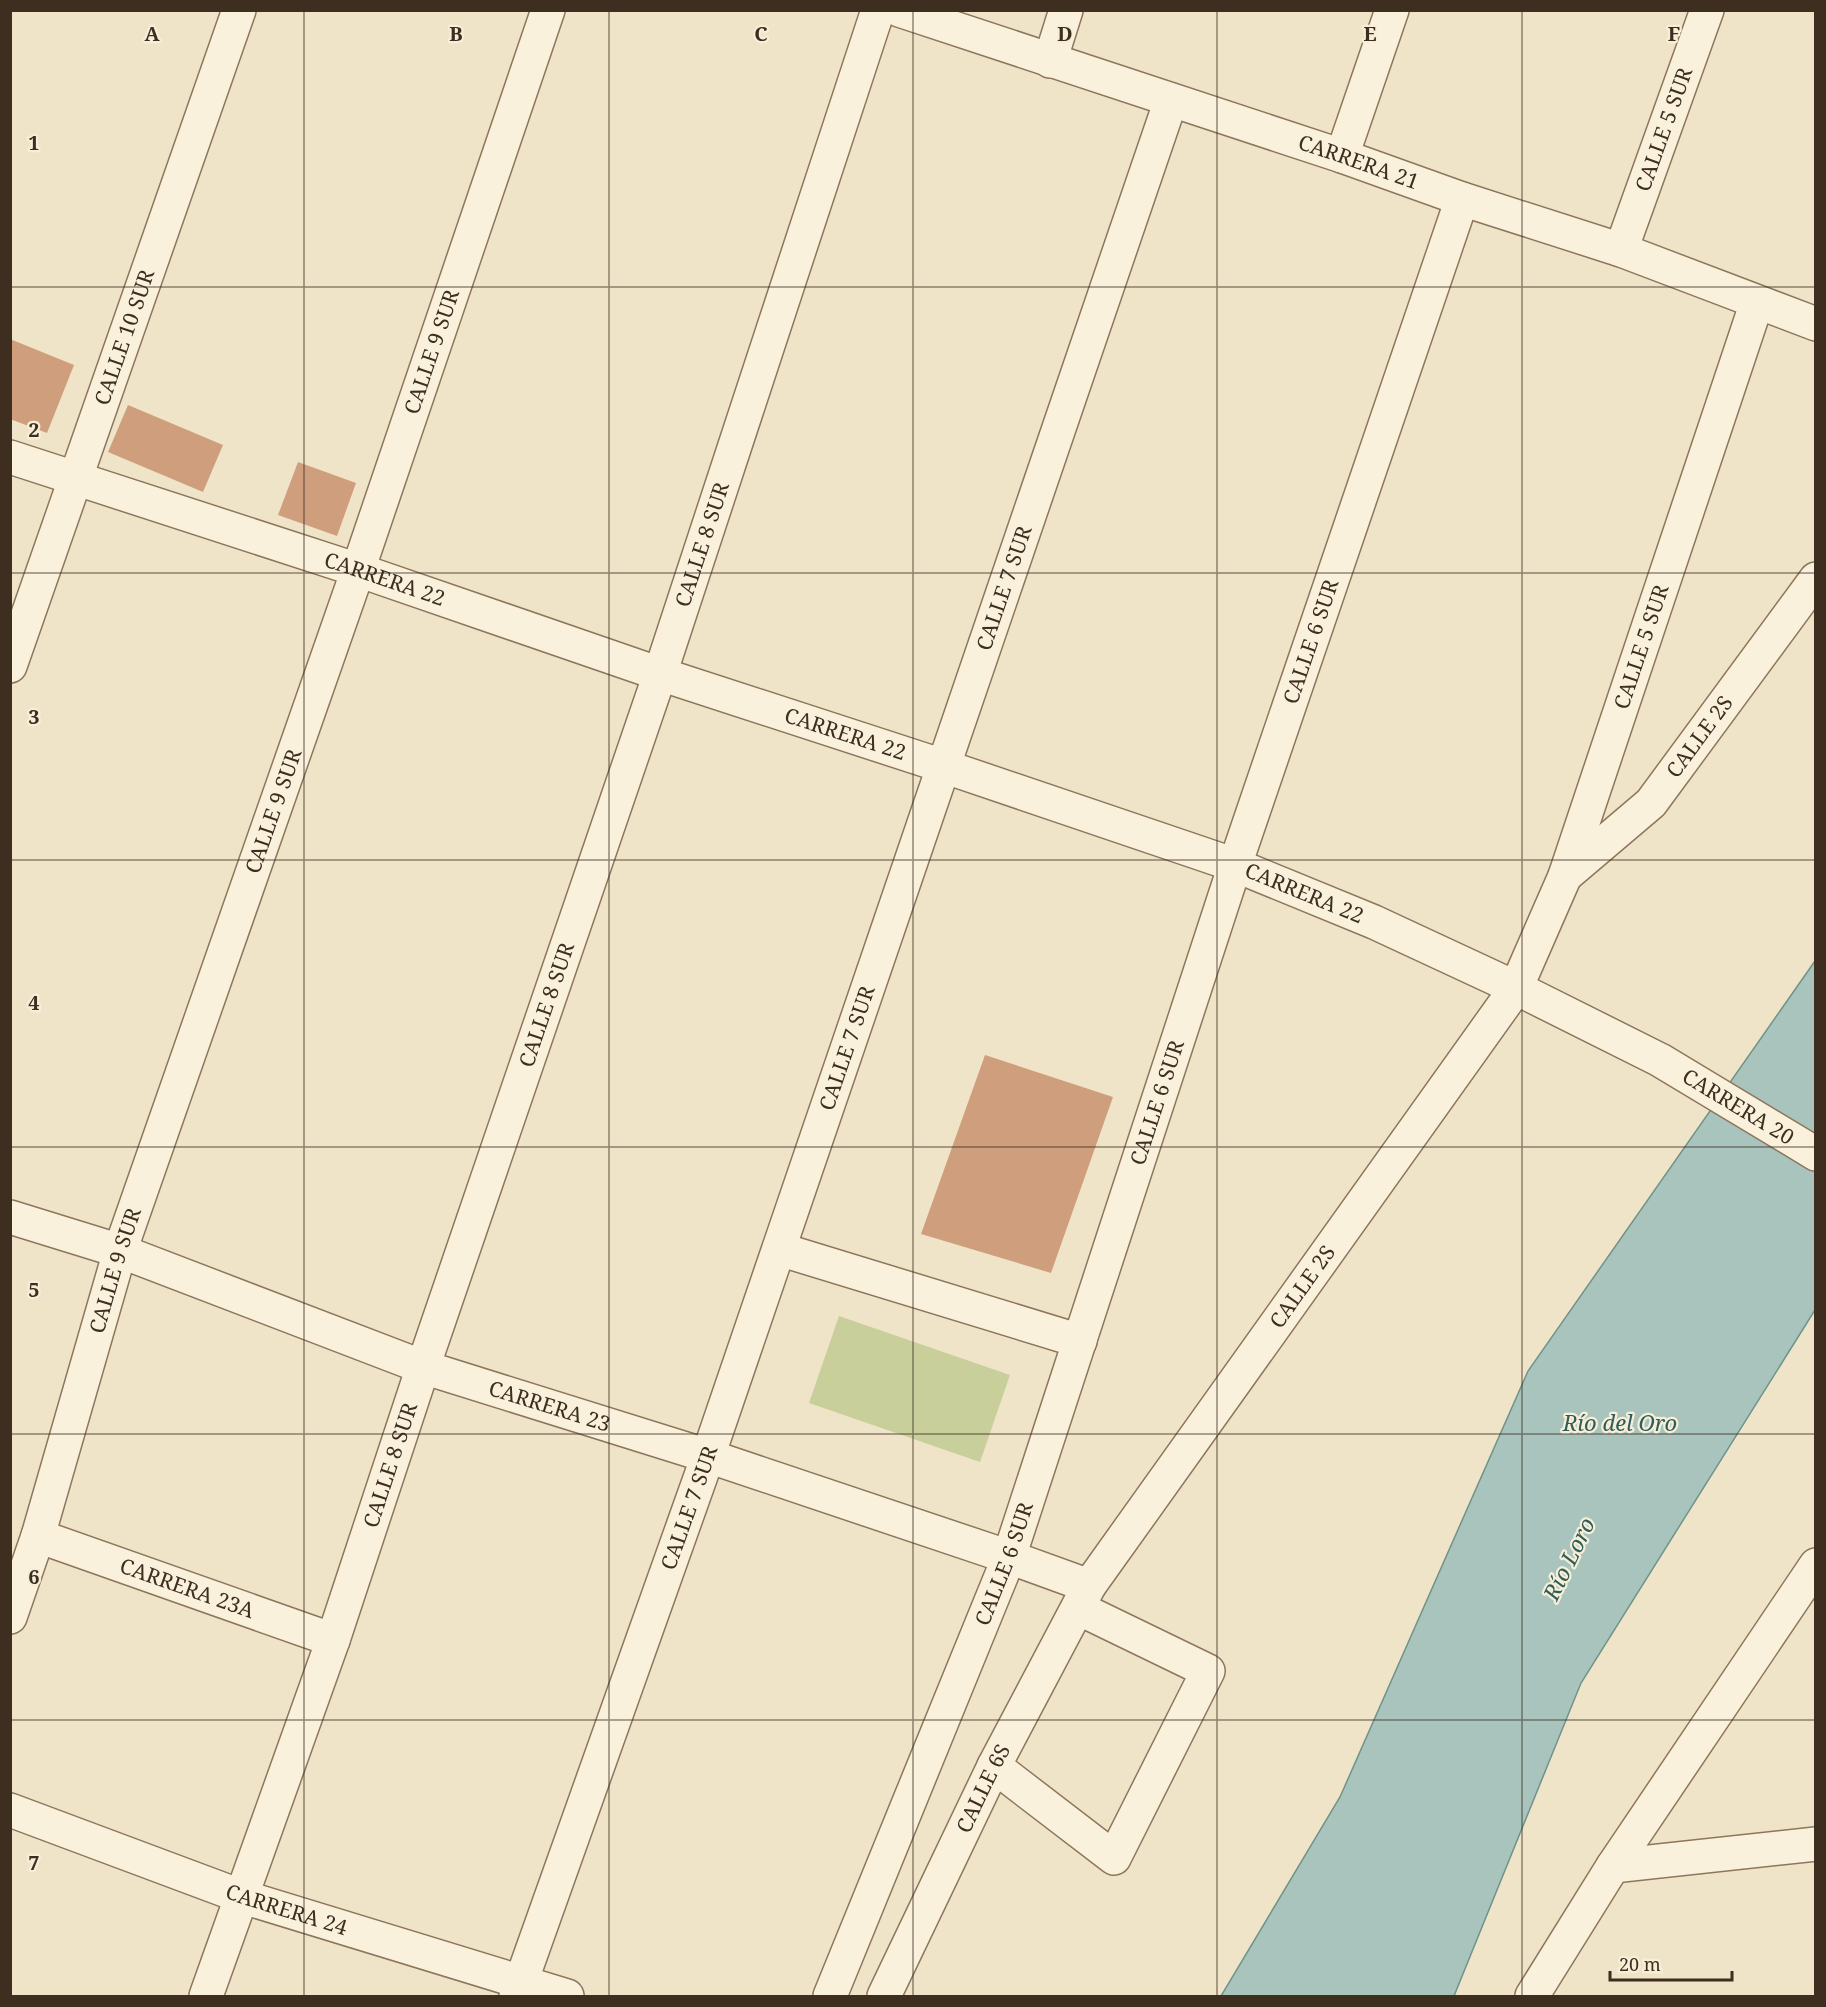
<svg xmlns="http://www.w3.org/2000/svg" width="1826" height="2007" font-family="'Noto Serif',serif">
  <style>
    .green { fill: #c9cf9b }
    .water { fill: #a9c4bc; stroke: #6f938a; stroke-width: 1.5 }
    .building { fill: #cf9f7d }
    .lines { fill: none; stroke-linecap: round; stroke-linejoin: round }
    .minor-casing { stroke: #8d765c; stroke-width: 36 }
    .minor { stroke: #faf1dc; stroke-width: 33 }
    .grid { fill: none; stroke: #3d2e20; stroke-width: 1.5; stroke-opacity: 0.55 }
    .labels { text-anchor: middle; stroke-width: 4.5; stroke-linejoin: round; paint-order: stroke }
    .street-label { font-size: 21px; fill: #3d2e20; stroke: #f7eed8 }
    .water-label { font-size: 22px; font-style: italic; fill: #2f5d5a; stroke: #f7eed8 }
    .grid-label { font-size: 20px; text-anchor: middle; font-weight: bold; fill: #3d2e20; stroke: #f7eed8; stroke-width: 4.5; stroke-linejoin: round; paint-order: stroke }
  </style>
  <rect width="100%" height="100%" fill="#f0e4c8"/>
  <path class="green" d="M 839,1316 L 1010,1375 L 980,1462 L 809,1403 Z"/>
  <path class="water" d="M 1815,961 L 1815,1310 L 1581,1683 L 1454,1996 L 1221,1996 L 1340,1797 L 1528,1371 Z"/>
  <path class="building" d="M 10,339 L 74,365 L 47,433 L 10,419 Z
    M 128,405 L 223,445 L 203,492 L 108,452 Z
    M 298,462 L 356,483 L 337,536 L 278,515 Z
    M 985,1055 L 1113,1097 L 1051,1273 L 921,1234 Z"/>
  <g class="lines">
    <defs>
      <g id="minor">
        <path id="s1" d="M 899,10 L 1342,156 L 1462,199 L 1621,250 L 1816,324"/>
        <path d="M 1050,61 L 1066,10"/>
        <path d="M 1342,156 L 1392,10"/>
        <path id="s2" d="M 1621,250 L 1707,10"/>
        <path id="s3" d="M 10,457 L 358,570 L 660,674 L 943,766 L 1235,865 L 1374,922 L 1516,988 L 1660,1060 L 1816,1154"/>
        <path id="s4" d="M 10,666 L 239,10"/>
        <path id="s5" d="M 1565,876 L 1651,803 L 1816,579"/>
        <path id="s6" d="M 10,1217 L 120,1251 L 423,1367 L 708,1456 L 1009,1557 L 1089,1586"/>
        <path d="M 779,1249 L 1080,1341"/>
        <path id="s7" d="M 38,1536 L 333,1640"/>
        <path id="s8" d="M 10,1617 L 38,1536 L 120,1251 L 358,570 L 548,10"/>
        <path d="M 994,1766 L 1114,1858 L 1208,1671 L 1078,1608"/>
        <path id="s9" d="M 10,1810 L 243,1897 L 567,1996"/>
        <path d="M 1613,1866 L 1816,1844"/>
        <path id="s10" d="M 206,1996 L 333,1640 L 423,1367 L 660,674 L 878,10"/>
        <path id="s11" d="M 516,1996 L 708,1456 L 1171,100"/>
        <path id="s12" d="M 830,1996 L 1009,1557 L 1235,865 L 1462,199"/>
        <path id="s13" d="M 884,1996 L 994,1766 L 1089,1586 L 1516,988 L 1565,876 L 1757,302"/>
        <path d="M 1532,1996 L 1613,1866 L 1816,1565"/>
      </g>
    </defs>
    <use href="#minor" class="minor-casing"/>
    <use href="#minor" class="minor"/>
  </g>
  <path class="grid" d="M 304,10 L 304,1996M 609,10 L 609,1996M 913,10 L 913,1996M 1217,10 L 1217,1996M 1522,10 L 1522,1996M 10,287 L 1816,287M 10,573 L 1816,573M 10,860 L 1816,860M 10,1147 L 1816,1147M 10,1434 L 1816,1434M 10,1720 L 1816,1720"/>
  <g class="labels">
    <g class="street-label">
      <text dy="7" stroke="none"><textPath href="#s2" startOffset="128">CALLE 5 SUR</textPath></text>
      <text dy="7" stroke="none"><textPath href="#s1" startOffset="484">CARRERA 21</textPath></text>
      <text dy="7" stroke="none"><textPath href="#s4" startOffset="348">CALLE 10 SUR</textPath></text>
      <text dy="7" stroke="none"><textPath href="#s8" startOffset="1334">CALLE 9 SUR</textPath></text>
      <text dy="7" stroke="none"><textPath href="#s10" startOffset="1534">CALLE 8 SUR</textPath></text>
      <text dy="7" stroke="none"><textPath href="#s3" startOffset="394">CARRERA 22</textPath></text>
      <text dy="7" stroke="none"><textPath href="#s11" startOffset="1490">CALLE 7 SUR</textPath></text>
      <text dy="7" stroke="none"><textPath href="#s12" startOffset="1438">CALLE 6 SUR</textPath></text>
      <text dy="7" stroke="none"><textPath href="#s13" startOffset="1557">CALLE 5 SUR</textPath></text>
      <text dy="7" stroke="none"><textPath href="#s3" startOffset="880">CARRERA 22</textPath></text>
      <text dy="7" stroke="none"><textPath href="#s5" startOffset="195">CALLE 2S</textPath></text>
      <text dy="7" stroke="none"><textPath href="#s8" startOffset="848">CALLE 9 SUR</textPath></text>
      <text dy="7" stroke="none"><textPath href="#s3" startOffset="1366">CARRERA 22</textPath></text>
      <text dy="7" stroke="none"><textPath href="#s10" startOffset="1048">CALLE 8 SUR</textPath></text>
      <text dy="7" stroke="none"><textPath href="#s11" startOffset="1004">CALLE 7 SUR</textPath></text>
      <text dy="7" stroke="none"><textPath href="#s12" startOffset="952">CALLE 6 SUR</textPath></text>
      <text dy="7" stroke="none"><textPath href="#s3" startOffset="1850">CARRERA 20</textPath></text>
      <text dy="7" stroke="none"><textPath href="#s8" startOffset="362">CALLE 9 SUR</textPath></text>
      <text dy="7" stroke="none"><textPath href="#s13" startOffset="826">CALLE 2S</textPath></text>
      <text dy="7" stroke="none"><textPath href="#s6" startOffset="572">CARRERA 23</textPath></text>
      <text dy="7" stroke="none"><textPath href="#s10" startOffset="562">CALLE 8 SUR</textPath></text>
      <text dy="7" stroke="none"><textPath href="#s11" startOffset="518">CALLE 7 SUR</textPath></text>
      <text dy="7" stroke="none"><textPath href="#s12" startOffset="466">CALLE 6 SUR</textPath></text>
      <text dy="7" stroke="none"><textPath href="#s7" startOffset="158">CARRERA 23A</textPath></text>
      <text dy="7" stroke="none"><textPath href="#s13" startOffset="230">CALLE 6S</textPath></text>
      <text dy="7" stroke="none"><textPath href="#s9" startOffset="294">CARRERA 24</textPath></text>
    </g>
    <g class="water-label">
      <text x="1620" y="1431">Río del Oro</text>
      <text transform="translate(1569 1559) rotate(-64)" y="8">Río Loro</text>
    </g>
  </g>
  <g class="grid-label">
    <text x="152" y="41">A</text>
    <text x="456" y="41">B</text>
    <text x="761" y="41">C</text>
    <text x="1065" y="41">D</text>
    <text x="1370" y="41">E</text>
    <text x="1674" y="41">F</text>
    <text x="34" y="150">1</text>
    <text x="34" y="437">2</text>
    <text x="34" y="724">3</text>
    <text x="34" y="1010">4</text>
    <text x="34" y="1297">5</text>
    <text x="34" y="1584">6</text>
    <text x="34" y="1870">7</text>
  </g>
  <rect width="1826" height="2007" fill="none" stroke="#3d2e20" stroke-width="24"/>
  <path d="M1610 1971v9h122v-9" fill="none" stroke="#3d2e20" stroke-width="3"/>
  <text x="1619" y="1971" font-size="18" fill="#3d2e20" stroke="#f7eed8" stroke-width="4.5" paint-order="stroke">20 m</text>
</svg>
